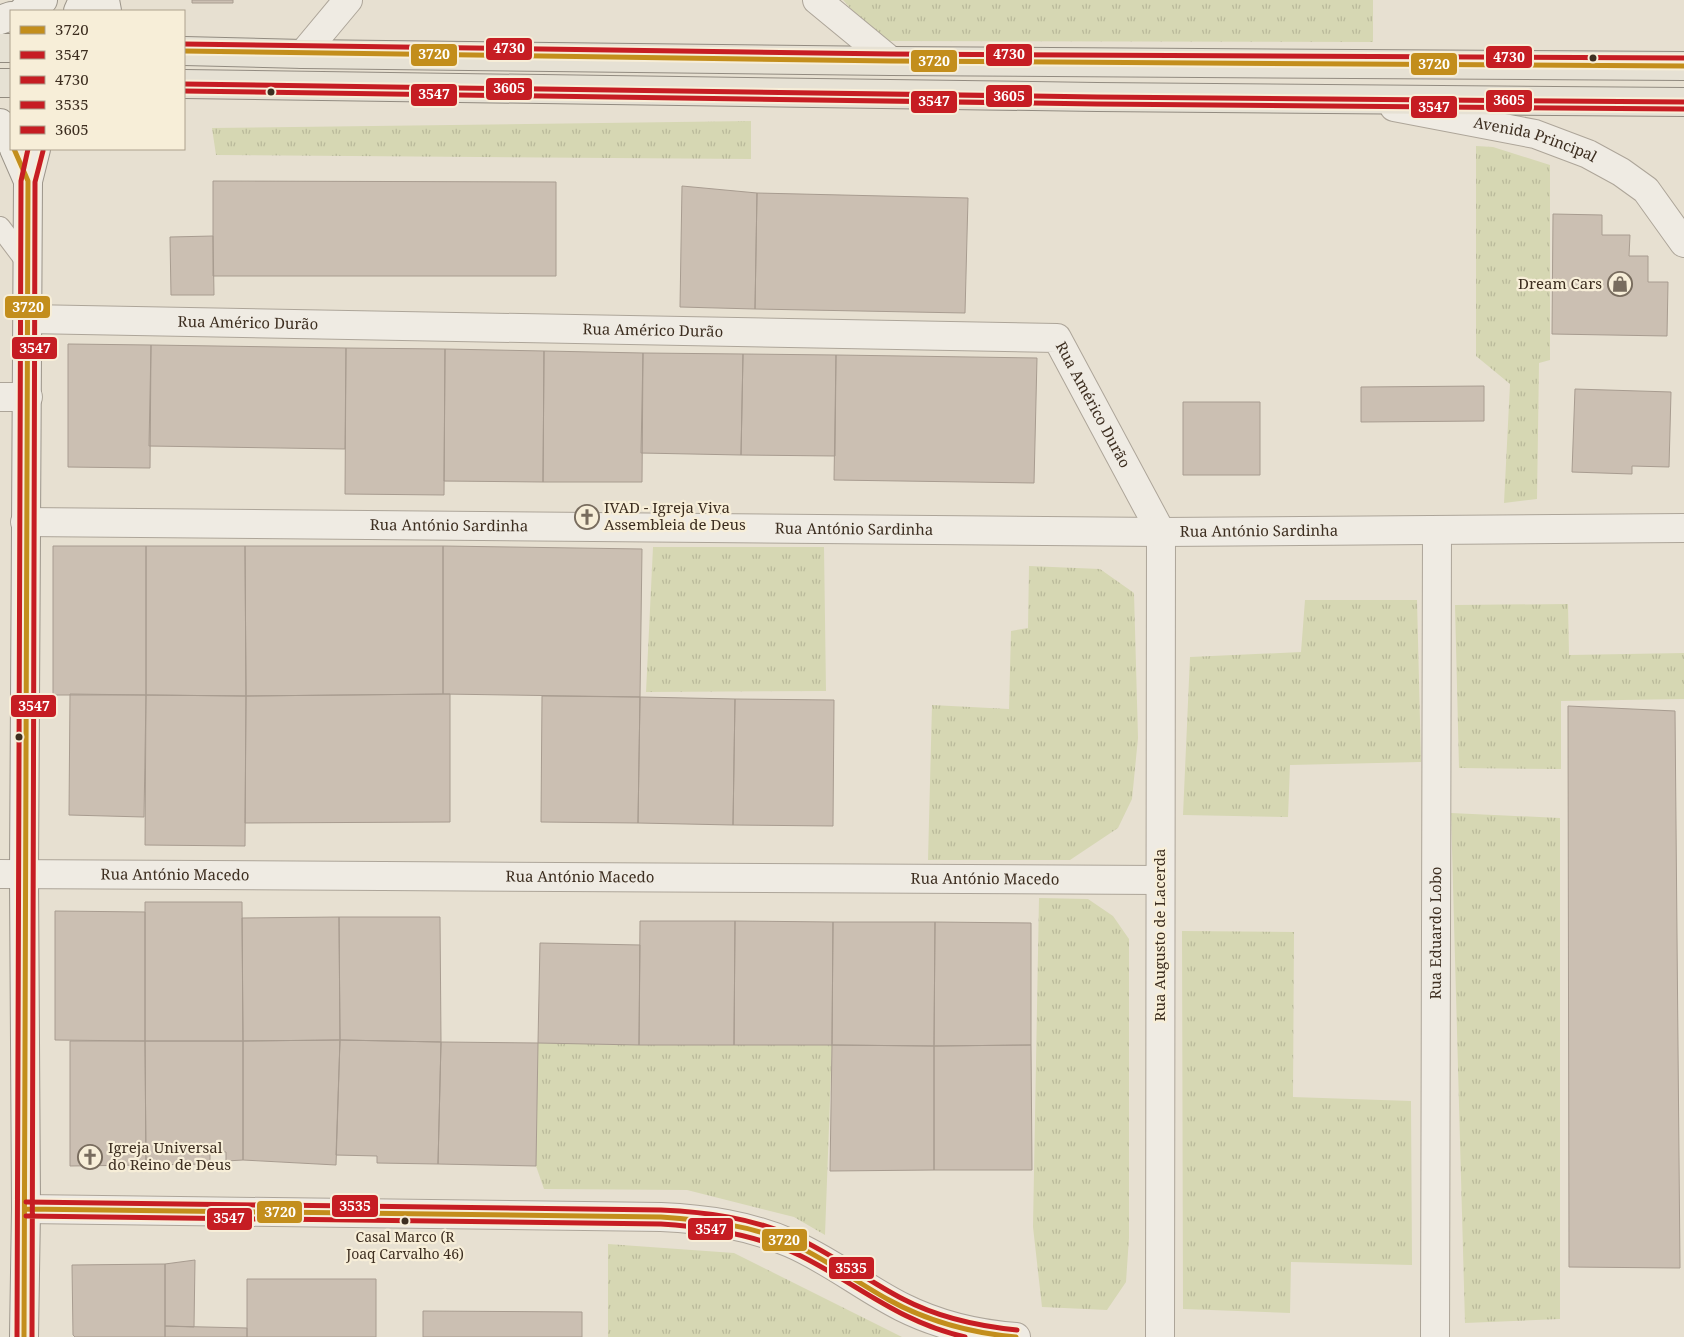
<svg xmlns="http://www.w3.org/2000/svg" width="1684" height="1337" font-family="'Noto Serif',serif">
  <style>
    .grass { fill: url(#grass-tufts) }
    .building { fill: #cbbfb2; stroke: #a89c90 }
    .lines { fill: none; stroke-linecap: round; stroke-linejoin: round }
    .lane-casing { stroke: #ada599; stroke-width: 22 }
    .street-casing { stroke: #ada599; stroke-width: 30 }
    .secondary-casing { stroke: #9c958a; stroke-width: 30 }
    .primary-casing { stroke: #928b80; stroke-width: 30 }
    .lane { stroke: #efebe3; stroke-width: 20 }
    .street { stroke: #efebe3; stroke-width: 28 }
    .secondary { stroke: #efebe3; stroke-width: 28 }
    .primary { stroke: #e6e1d4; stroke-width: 28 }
    .bus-1-casing { stroke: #f7eed8; stroke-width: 9 }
    .bus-2-casing { stroke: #f7eed8; stroke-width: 9 }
    .bus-3-casing { stroke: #f7eed8; stroke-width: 9 }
    .bus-4-casing { stroke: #f7eed8; stroke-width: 9 }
    .bus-5-casing { stroke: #f7eed8; stroke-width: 9 }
    .bus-1 { stroke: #c38e1c; stroke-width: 5 }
    .bus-2 { stroke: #c61d23; stroke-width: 5 }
    .bus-3 { stroke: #c61d23; stroke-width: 5 }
    .bus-4 { stroke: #c61d23; stroke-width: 5 }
    .bus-5 { stroke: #c61d23; stroke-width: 5 }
    .bus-dot { fill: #3d2e20; stroke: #f7eed8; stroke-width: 2 }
    .labels { text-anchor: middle; stroke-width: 4.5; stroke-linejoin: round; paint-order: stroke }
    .bus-label { font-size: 14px; fill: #3d2e20; stroke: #f7eed8 }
    .street-label { font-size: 15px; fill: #3d2e20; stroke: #f7eed8 }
    .poi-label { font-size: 15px; fill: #3d2e20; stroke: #f7eed8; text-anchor: start }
    .line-badge { stroke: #f7eed8; stroke-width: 2 }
    .badge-label { font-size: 14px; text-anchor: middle; font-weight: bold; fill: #fff }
  </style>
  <defs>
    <pattern id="grass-tufts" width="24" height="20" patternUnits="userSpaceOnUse" patternTransform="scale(1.25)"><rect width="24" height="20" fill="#d6d7b3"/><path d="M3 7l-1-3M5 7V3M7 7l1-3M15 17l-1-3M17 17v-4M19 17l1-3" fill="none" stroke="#b9b99a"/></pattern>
  </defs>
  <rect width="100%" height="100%" fill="#e7e0d1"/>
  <path class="grass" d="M 843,0 L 1373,0 L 1373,42 L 880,41 Z
    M 751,121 L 751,159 L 216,155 L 212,128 Z
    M 1476,146 L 1493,147 L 1550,165 L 1550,360 L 1539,363 L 1537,499 L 1504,503 L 1510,384 L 1476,356 Z
    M 653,547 L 824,547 L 826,691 L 646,692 Z
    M 1029,566 L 1100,569 L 1134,593 L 1138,738 L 1132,799 L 1118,828 L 1070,860 L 928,860 L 932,705 L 1009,709 L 1011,631 L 1028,628 Z
    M 1305,600 L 1417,600 L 1421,762 L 1290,765 L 1288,817 L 1183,815 L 1190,657 L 1301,652 Z
    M 1568,604 L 1569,655 L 1684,653 L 1684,699 L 1561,701 L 1561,769 L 1459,768 L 1455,605 Z
    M 1451,813 L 1560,818 L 1560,1319 L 1465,1323 Z
    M 1039,898 L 1088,899 L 1113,916 L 1129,939 L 1129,1238 L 1126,1282 L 1107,1310 L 1042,1307 L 1033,1227 Z
    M 1182,931 L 1294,932 L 1293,1097 L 1411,1101 L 1412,1265 L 1291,1262 L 1290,1313 L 1183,1309 Z
    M 538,1043 L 832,1045 L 825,1235 L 794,1217 L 687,1190 L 544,1189 L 536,1166 Z
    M 608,1244 L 734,1253 L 902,1337 L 608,1337 Z"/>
  <path class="building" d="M 192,0 L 233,0 L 233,3 L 192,3 Z
    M 213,181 L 556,182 L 556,276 L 213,276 Z
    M 682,186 L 757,193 L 755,309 L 680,307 Z
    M 757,193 L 968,198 L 965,313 L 755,309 Z
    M 1553,214 L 1602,215 L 1602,235 L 1630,235 L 1629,256 L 1648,256 L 1648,282 L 1668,282 L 1667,336 L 1552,334 Z
    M 213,236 L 214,295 L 171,295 L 170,237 Z
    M 68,344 L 151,345 L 150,468 L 68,467 Z
    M 151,345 L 346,348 L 345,449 L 149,446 Z
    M 346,348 L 445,349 L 444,495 L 345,494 Z
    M 445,349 L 544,351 L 543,482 L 444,481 Z
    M 544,351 L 643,353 L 642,482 L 543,482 Z
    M 643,353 L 743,354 L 741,455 L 641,453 Z
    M 743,354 L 836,355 L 835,456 L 741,455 Z
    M 836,355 L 1037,358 L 1034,483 L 834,480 Z
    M 1484,386 L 1484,421 L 1361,422 L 1361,387 Z
    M 1575,389 L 1671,392 L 1669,467 L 1632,466 L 1632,474 L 1572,472 Z
    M 1183,402 L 1260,402 L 1260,475 L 1183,475 Z
    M 53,546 L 146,546 L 146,695 L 53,695 Z
    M 146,546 L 245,546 L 246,696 L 146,695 Z
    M 245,546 L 443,546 L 443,694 L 246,696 Z
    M 443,546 L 642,549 L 640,697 L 443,694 Z
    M 70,694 L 146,695 L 144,817 L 69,815 Z
    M 450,694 L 450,822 L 245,823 L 246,696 Z
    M 146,695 L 246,696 L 245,846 L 145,845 Z
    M 542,696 L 640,697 L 638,823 L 541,822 Z
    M 640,697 L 735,699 L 733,825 L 638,823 Z
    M 735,699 L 834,700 L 833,826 L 733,825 Z
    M 1568,706 L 1675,711 L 1680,1268 L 1569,1267 Z
    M 145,902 L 242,902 L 243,1041 L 145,1041 Z
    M 55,911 L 145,912 L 145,1041 L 55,1040 Z
    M 339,917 L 340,1040 L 243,1041 L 242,918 Z
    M 339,917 L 440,917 L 441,1042 L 340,1040 Z
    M 640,921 L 735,921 L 734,1045 L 639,1045 Z
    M 735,921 L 833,922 L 832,1045 L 734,1045 Z
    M 833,922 L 935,922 L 934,1046 L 832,1045 Z
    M 935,922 L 1031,923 L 1031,1045 L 934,1046 Z
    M 540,943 L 640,945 L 639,1045 L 538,1043 Z
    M 340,1040 L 336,1165 L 243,1160 L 243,1041 Z
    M 340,1040 L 441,1042 L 438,1164 L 377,1163 L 377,1156 L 336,1155 Z
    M 70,1041 L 145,1041 L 146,1165 L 70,1166 Z
    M 145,1041 L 243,1041 L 243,1160 L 226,1161 L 226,1152 L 210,1152 L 210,1164 L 146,1165 Z
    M 441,1042 L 538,1043 L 536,1166 L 438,1164 Z
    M 832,1045 L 934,1046 L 934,1170 L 830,1171 Z
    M 1031,1045 L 1032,1170 L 934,1170 L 934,1046 Z
    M 195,1260 L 194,1327 L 165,1326 L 165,1264 Z
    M 165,1264 L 165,1337 L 75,1337 L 73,1335 L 72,1265 Z
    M 247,1279 L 376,1279 L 376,1337 L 247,1337 Z
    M 423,1311 L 582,1312 L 582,1337 L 423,1337 Z
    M 165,1326 L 247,1328 L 247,1337 L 165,1337 Z"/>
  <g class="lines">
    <defs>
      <path id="lane" d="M 0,227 L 28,264"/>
      <g id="street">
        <path d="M 817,0 L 891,61"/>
        <path d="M 303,54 L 348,0"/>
        <path id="s1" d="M 1394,107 L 1535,134 L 1588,154 L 1621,172 L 1646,190 L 1684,243"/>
        <path id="s2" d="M 28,319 L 1057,338 L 1161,532 L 1160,1337"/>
        <path d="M 0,397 L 28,397"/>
        <path id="s3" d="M 25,522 L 1161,532 L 1684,528"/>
        <path id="s4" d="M 0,874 L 1160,880"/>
        <path d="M 26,1209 L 661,1217 C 706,1219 748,1225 790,1243 C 830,1260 864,1288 902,1307 C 938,1325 976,1334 1016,1337"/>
        <path id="s5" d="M 1435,1337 L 1437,530"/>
      </g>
      <path id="secondary" d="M 105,0 L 107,11
        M 23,11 L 43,0
        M 78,11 L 83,0
        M 0,20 L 11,16
        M 0,123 L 11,143
        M 14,149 L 28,181
        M 24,1337 L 26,1209 L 24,875 L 28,181 L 36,149"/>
      <path id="primary" d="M 0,48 L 11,48
        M 184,51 L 303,54 L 891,61 L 1684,66
        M 0,83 L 11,83
        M 184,84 L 1097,97 L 1684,102"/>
    </defs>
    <use href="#lane" class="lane-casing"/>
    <use href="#street" class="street-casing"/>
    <use href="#secondary" class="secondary-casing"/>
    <use href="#primary" class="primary-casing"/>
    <use href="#lane" class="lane"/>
    <use href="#street" class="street"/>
    <use href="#secondary" class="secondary"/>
    <use href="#primary" class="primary"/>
    <defs>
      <path id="bus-1" d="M 184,51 L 891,61 L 1684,66
        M 14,149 L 28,181 L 24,1337
        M 26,1209 L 661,1217 C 705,1220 750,1225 791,1243 C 826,1259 856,1282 889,1300 C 929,1322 971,1333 1016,1337"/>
      <path id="bus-2" d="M 184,91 L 1097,104 L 1684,109
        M 26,1216 L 661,1224 C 709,1227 757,1235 801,1256 C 859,1285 899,1322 965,1337
        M 32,1337 L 35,182 L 43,151"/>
      <path id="bus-3" d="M 184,44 L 891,54 L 1684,58"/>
      <path id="bus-4" d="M 26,1202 L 661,1210 C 707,1212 752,1218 795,1237 C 833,1254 866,1280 903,1299 C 939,1318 977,1326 1017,1330
        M 17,1337 L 21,181 L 28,149"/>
      <path id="bus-5" d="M 184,84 L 1097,97 L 1684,102"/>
    </defs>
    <use href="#bus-1" class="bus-1-casing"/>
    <use href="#bus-2" class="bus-2-casing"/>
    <use href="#bus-3" class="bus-3-casing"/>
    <use href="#bus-4" class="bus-4-casing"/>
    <use href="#bus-5" class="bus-5-casing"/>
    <use href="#bus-1" class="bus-1"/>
    <use href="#bus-2" class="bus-2"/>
    <use href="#bus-3" class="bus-3"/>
    <use href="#bus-4" class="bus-4"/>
    <use href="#bus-5" class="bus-5"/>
  </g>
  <defs>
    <symbol id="shop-ring" viewBox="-11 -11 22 22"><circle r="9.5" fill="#f7eed8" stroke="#786c5e" stroke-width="1.5"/><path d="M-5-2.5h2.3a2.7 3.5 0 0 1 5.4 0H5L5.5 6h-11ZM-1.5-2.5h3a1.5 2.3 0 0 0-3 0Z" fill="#786c5e"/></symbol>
    <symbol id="church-ring" viewBox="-11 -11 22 22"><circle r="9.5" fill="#f7eed8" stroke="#786c5e" stroke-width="1.5"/><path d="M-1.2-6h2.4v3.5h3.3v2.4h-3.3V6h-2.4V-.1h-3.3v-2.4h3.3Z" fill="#786c5e"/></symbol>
  </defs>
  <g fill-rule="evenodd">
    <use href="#shop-ring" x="1606" y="270" width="28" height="28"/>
    <use href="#church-ring" x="573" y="503" width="28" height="28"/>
    <use href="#church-ring" x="76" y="1143" width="28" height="28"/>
  </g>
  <g class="bus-dot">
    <circle cx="1593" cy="58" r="4.5"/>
    <circle cx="271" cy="92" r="4.5"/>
    <circle cx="19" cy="737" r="4.5"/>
    <circle cx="405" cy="1221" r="4.5"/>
  </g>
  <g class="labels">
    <g class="bus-label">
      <text x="405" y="1242">Casal Marco (R<tspan x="405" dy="17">Joaq Carvalho 46)</tspan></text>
    </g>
    <g class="street-label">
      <text dy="5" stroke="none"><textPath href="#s1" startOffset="145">Avenida Principal</textPath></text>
      <text dy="5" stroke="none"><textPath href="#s2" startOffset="220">Rua Américo Durão</textPath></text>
      <text dy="5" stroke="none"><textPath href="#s2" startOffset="625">Rua Américo Durão</textPath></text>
      <text dy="5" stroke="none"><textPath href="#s2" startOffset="1105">Rua Américo Durão</textPath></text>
      <text dy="5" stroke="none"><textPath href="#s3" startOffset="424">Rua António Sardinha</textPath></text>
      <text dy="5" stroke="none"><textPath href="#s3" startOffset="829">Rua António Sardinha</textPath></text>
      <text dy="5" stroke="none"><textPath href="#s3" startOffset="1234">Rua António Sardinha</textPath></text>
      <text dy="5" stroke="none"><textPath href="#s4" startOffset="175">Rua António Macedo</textPath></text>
      <text dy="5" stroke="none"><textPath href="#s4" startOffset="580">Rua António Macedo</textPath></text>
      <text dy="5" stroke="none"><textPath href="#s4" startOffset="985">Rua António Macedo</textPath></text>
      <text dy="5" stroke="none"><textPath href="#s5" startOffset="404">Rua Eduardo Lobo</textPath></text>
      <text transform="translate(1160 935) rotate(-90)" y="5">Rua Augusto de Lacerda</text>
    </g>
    <g class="poi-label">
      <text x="1602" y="289" text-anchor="end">Dream Cars</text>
      <text x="604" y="513">IVAD - Igreja Viva<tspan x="604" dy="17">Assembleia de Deus</tspan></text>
      <text x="108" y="1153">Igreja Universal<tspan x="108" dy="17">do Reino de Deus</tspan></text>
    </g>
  </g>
  <g class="line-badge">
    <rect x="485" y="37" width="48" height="24" rx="5" fill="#c61d23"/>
    <rect x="410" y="43" width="48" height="24" rx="5" fill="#c38e1c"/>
    <rect x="985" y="43" width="48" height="24" rx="5" fill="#c61d23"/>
    <rect x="1485" y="45" width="48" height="24" rx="5" fill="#c61d23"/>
    <rect x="910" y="49" width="48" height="24" rx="5" fill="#c38e1c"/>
    <rect x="1410" y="52" width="48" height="24" rx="5" fill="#c38e1c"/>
    <rect x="485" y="77" width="48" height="24" rx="5" fill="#c61d23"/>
    <rect x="410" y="83" width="48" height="24" rx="5" fill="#c61d23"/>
    <rect x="985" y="84" width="48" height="24" rx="5" fill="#c61d23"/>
    <rect x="1485" y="89" width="48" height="24" rx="5" fill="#c61d23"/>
    <rect x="910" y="90" width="48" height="24" rx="5" fill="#c61d23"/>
    <rect x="1410" y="95" width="48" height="24" rx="5" fill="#c61d23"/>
    <rect x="4" y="295" width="47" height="24" rx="5" fill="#c38e1c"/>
    <rect x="11" y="336" width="47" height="24" rx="5" fill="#c61d23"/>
    <rect x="10" y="694" width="47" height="24" rx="5" fill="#c61d23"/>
    <rect x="331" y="1194" width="48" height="24" rx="5" fill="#c61d23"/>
    <rect x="256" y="1200" width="47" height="24" rx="5" fill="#c38e1c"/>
    <rect x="206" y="1207" width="47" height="24" rx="5" fill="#c61d23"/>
    <rect x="687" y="1217" width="47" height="24" rx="5" fill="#c61d23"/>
    <rect x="761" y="1228" width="47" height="24" rx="5" fill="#c38e1c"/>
    <rect x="828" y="1256" width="47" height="24" rx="5" fill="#c61d23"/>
  </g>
  <g class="badge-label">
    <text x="509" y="53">4730</text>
    <text x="434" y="59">3720</text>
    <text x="1009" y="59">4730</text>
    <text x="1509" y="62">4730</text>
    <text x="934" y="66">3720</text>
    <text x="1434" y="69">3720</text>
    <text x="509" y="93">3605</text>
    <text x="434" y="99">3547</text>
    <text x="1009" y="101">3605</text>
    <text x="1509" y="105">3605</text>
    <text x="934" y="106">3547</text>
    <text x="1434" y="112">3547</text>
    <text x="28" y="312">3720</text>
    <text x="35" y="353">3547</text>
    <text x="34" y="711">3547</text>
    <text x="355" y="1211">3535</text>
    <text x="280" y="1217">3720</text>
    <text x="229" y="1223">3547</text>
    <text x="711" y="1234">3547</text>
    <text x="784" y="1245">3720</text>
    <text x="851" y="1273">3535</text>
  </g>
  <rect x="10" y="10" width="175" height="140" fill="#f7eed8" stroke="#ada18e"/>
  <rect x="20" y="26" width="25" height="8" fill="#c38e1c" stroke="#ada18e"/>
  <text x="55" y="35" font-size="15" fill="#3d2e20">3720</text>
  <rect x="20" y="51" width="25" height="8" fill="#c61d23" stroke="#ada18e"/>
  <text x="55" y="60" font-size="15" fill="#3d2e20">3547</text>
  <rect x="20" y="76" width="25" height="8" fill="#c61d23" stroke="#ada18e"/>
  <text x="55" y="85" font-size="15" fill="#3d2e20">4730</text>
  <rect x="20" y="101" width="25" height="8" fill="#c61d23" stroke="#ada18e"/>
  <text x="55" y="110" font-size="15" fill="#3d2e20">3535</text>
  <rect x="20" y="126" width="25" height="8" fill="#c61d23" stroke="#ada18e"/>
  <text x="55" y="135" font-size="15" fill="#3d2e20">3605</text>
</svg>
